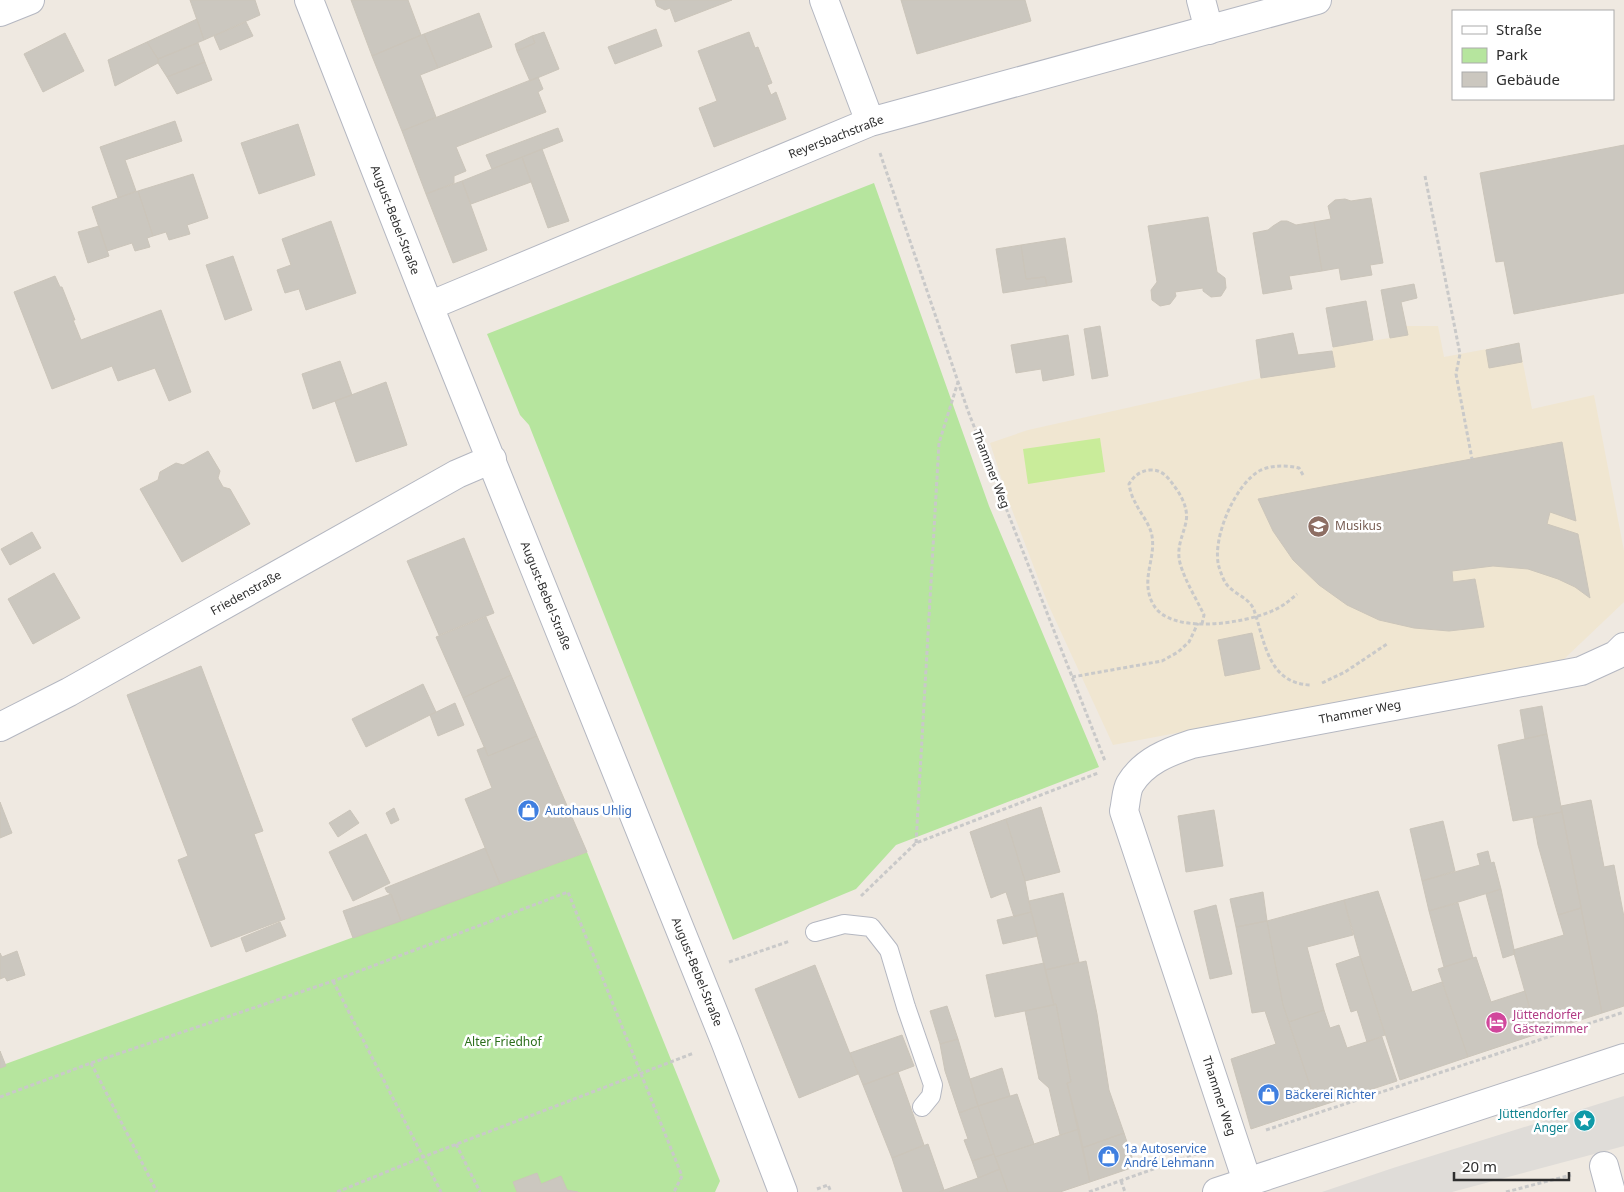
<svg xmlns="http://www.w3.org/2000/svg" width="1624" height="1192" font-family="'Noto Sans',sans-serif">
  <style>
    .education { fill: #f0e6d1 }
    .green { fill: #b6e59e }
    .pitch { fill: #c9ec9a }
    .plaza { fill: #dfdcd8 }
    .building { fill: #cbc7bf; stroke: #cbc5ba }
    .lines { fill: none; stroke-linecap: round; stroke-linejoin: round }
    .lane-casing { stroke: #b4b7c1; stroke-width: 20 }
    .street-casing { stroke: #b4b7c1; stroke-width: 30 }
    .secondary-casing { stroke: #b4b7c1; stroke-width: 30 }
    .path { stroke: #c9c9c9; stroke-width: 3; stroke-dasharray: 4 2.5; stroke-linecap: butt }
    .lane { stroke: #fff; stroke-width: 18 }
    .street { stroke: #fff; stroke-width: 28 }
    .secondary { stroke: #fff; stroke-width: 28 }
    .labels { text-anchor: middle; stroke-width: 5; stroke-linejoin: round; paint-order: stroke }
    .street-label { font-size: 12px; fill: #2e2e2e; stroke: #fff }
    .education-label { font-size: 12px; fill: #785e54; stroke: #fff; text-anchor: start }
    .shop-label { font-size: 12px; fill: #366cbe; stroke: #fff; text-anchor: start }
    .hotel-label { font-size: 12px; fill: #b23c85; stroke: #fff; text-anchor: start }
    .park-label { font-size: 12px; fill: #2c6e1b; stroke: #fff }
    .culture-label { font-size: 12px; fill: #0d838f; stroke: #fff; text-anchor: end }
  </style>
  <rect width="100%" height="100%" fill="#efe9e1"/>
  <path class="education" d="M 1406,326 L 1438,326 L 1444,357 L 1519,343 L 1532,409 L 1594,395 L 1624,551 L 1624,602 L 1563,660 L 1113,745 L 1048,604 L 1009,502 L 990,443 L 1028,430 L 1261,378 L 1334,367 L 1332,351 L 1333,347 L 1390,338 Z"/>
  <path class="green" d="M 874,183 L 989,506 L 1099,767 L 896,845 L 856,889 L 733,940 L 529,425 L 520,415 L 487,334 Z
    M 587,852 L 720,1181 L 715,1192 L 0,1192 L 0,1066 Z"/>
  <path class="pitch" d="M 1100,438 L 1105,472 L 1028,484 L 1023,449 Z"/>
  <path class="plaza" d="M 1624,1096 L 1624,1146 L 1452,1192 L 1322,1192 L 1393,1168 Z"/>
  <path class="building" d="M 190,0 L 255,0 L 260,15 L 204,40 Z
    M 351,0 L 408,0 L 421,35 L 372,56 Z
    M 655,0 L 732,0 L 675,22 L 670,8 L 665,10 L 657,6 Z
    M 901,0 L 1025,0 L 1031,21 L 917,54 Z
    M 479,13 L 492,47 L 438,68 L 424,34 Z
    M 197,19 L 204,40 L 158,59 L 147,42 Z
    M 246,22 L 253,36 L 220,50 L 214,36 Z
    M 656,29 L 662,46 L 615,64 L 608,47 Z
    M 544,32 L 559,69 L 530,81 L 517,51 L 535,43 L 532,36 Z
    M 749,32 L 755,48 L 758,47 L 772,83 L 767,85 L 771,95 L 776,92 L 786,119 L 714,147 L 699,108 L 717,101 L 698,51 Z
    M 65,33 L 84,71 L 43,92 L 24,54 Z
    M 424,34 L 438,68 L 420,75 L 436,117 L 402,131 L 372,56 Z
    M 532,36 L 535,43 L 517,51 L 515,44 Z
    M 147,42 L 158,59 L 158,63 L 115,86 L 108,60 Z
    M 198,43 L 205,62 L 167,77 L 158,63 L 158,59 Z
    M 205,62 L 212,80 L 177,94 L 167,77 Z
    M 538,77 L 543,89 L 538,92 L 546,112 L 456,147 L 466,171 L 454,176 L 454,183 L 426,194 L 402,131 Z
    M 175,121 L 182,141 L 125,160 L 136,191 L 118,198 L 100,147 Z
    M 298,124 L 315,175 L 259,194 L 241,143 Z
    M 558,128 L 563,141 L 492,169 L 486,155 Z
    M 1624,145 L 1624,293 L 1514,314 L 1504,261 L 1496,262 L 1480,173 Z
    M 542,149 L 569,221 L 548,228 L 522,157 Z
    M 522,157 L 531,182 L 471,204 L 462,181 Z
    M 193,174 L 208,218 L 187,225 L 190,234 L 169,240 L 166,232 L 153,236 L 138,191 Z
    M 462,181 L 487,250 L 453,263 L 426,194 Z
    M 138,191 L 153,236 L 147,238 L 150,247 L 135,251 L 132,243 L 107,251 L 92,207 Z
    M 1371,198 L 1383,263 L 1370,265 L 1372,275 L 1341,280 L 1339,268 L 1322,271 L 1314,222 L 1331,219 L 1328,206 L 1335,200 L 1345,199 L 1351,201 Z
    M 1208,217 L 1217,272 L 1225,278 L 1226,288 L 1221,296 L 1211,297 L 1203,291 L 1203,288 L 1175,292 L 1176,296 L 1170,304 L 1160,306 L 1152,300 L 1151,290 L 1157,282 L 1148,226 Z
    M 331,221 L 356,293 L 306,310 L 299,289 L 285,293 L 277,270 L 291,265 L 282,239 Z
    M 1281,221 L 1287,221 L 1296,225 L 1314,222 L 1322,271 L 1289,276 L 1292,289 L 1263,294 L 1253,233 L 1268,230 L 1273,226 Z
    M 99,226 L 109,256 L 88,263 L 78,232 Z
    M 1065,238 L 1072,282 L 1047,286 L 1045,277 L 1026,279 L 1021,245 Z
    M 1021,245 L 1026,279 L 1045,277 L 1047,286 L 1003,293 L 996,249 Z
    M 233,256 L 252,310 L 225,320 L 206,265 Z
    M 55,276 L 60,287 L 62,287 L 75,320 L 73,320 L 81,340 L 161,310 L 191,392 L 169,401 L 155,368 L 118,381 L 112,366 L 52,389 L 14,292 Z
    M 1414,284 L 1417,298 L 1401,302 L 1408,335 L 1390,338 L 1381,290 Z
    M 1366,301 L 1373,340 L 1333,347 L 1326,308 Z
    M 1100,326 L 1108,376 L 1092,379 L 1084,329 Z
    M 1293,333 L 1298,355 L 1332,351 L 1335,367 L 1261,378 L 1256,340 Z
    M 1068,335 L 1074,375 L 1043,381 L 1041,369 L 1016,373 L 1011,345 Z
    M 1519,343 L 1522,362 L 1489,368 L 1486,350 Z
    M 340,361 L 352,395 L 313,409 L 302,374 Z
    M 386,382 L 407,445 L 356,462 L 335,401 Z
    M 1562,442 L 1576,521 L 1550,512 L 1547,524 L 1578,534 L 1590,598 L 1575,587 L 1558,579 L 1528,569 L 1493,566 L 1452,571 L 1453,582 L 1475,579 L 1484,627 L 1449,631 L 1414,628 L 1379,620 L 1347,605 L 1319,585 L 1293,560 L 1273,531 L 1258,499 Z
    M 208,451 L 220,471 L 218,478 L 223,487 L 230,489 L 250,524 L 182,562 L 140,489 L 158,480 L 160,472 L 176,463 L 183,465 Z
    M 32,532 L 41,548 L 10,565 L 1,549 Z
    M 464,538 L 494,613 L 439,635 L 407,561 Z
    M 54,573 L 80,618 L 33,644 L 8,599 Z
    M 486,617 L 511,675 L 463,698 L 436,637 Z
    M 1252,633 L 1260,669 L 1225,676 L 1218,640 Z
    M 201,666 L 263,831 L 254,834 L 285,919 L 211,947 L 178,860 L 188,856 L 127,695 Z
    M 511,675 L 537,736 L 488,756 L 463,698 Z
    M 423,684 L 436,712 L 366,747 L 352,719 Z
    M 455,703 L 464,725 L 438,736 L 430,715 Z
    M 1542,706 L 1547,734 L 1525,739 L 1520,710 Z
    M 1547,734 L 1562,812 L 1513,821 L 1498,745 Z
    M 537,736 L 587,852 L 500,884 L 465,799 L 492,788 L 477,750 L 485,747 L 488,756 Z
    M 1591,800 L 1604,867 L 1614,865 L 1624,917 L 1624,1006 L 1602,1013 L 1561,806 Z
    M 0,802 L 12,833 L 0,838 Z
    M 1041,807 L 1060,872 L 1025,881 L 1006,819 Z
    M 394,808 L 399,820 L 391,824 L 386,813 Z
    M 350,810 L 359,823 L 338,837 L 329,823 Z
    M 1214,810 L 1223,866 L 1186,872 L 1178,816 Z
    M 1562,812 L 1581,908 L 1558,915 L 1538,845 L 1533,818 Z
    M 1006,819 L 1025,881 L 1031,912 L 1014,917 L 1006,892 L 991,898 L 970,832 Z
    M 1443,821 L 1455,871 L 1422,881 L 1410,829 Z
    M 366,834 L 390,883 L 353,901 L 329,852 Z
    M 485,848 L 500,884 L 401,921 L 391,894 L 387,892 L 385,888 Z
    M 1488,851 L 1491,863 L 1494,862 L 1501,889 L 1429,911 L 1422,881 L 1480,865 L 1477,854 Z
    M 1501,889 L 1515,954 L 1503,958 L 1486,894 Z
    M 1378,891 L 1412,992 L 1442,982 L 1468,1057 L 1400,1080 L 1360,956 L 1344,900 Z
    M 1263,892 L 1267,921 L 1236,927 L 1230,899 Z
    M 1063,893 L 1079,962 L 1045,970 L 1029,901 Z
    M 391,894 L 401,921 L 353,938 L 343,911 Z
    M 1344,900 L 1353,935 L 1307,947 L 1324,1010 L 1289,1022 L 1283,1005 L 1267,921 Z
    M 1458,903 L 1473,958 L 1444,967 L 1429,911 Z
    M 1216,905 L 1232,974 L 1210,979 L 1194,911 Z
    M 1581,908 L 1602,1013 L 1537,1034 L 1513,950 L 1564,935 L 1558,915 Z
    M 1031,912 L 1038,936 L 1003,944 L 997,920 Z
    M 1267,921 L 1283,1005 L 1317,1107 L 1251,1129 L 1231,1059 L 1276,1044 L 1265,1011 L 1252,1013 L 1236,927 Z
    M 280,922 L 286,936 L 246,952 L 241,938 Z
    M 17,951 L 25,975 L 7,981 L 5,977 L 0,979 L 0,953 L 2,957 Z
    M 1360,956 L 1385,1035 L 1367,1042 L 1357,1010 L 1351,1012 L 1336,964 Z
    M 1476,957 L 1491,1002 L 1525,991 L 1537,1034 L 1468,1057 L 1438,969 Z
    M 1086,961 L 1097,1014 L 1109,1090 L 1124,1133 L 1082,1148 L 1067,1083 L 1071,1082 L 1056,1004 L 1054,1005 L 1045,970 Z
    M 1044,963 L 1054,1005 L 995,1017 L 986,975 Z
    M 815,965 L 858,1074 L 799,1098 L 755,989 Z
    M 1056,1004 L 1071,1082 L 1067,1083 L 1079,1129 L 1060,1135 L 1049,1088 L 1039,1079 L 1025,1011 Z
    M 947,1006 L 958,1039 L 940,1044 L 930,1011 Z
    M 1324,1010 L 1330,1028 L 1339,1025 L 1347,1048 L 1382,1037 L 1397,1081 L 1317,1107 L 1289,1022 Z
    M 902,1035 L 914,1066 L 863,1085 L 850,1053 Z
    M 958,1039 L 978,1106 L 959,1113 L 945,1071 L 940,1044 Z
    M 0,1051 L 6,1066 L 0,1068 Z
    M 1002,1068 L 1010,1096 L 978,1106 L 970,1079 Z
    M 898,1072 L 924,1145 L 892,1158 L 863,1085 Z
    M 1017,1094 L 1034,1144 L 995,1157 L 978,1106 Z
    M 978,1106 L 994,1154 L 972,1161 L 964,1140 L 968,1139 L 959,1113 Z
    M 1079,1129 L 1090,1182 L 1060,1192 L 1008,1192 L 995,1157 Z
    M 1124,1133 L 1134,1163 L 1137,1166 L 1090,1182 L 1082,1148 Z
    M 928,1144 L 944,1190 L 939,1192 L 903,1192 L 892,1158 Z
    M 994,1154 L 1000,1169 L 978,1178 L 972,1161 Z
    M 1000,1169 L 1008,1192 L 939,1192 L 978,1178 Z
    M 537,1173 L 541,1184 L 561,1176 L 567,1190 L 578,1192 L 517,1192 L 513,1182 Z"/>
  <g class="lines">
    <defs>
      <path id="lane" d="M 815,932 L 844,924 L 871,927 L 889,950 L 906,1007 L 933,1085 L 931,1096 L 922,1107"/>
      <path id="street" d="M 309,0 L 429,306 L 725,1041 L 783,1192
        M 824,0 L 870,122
        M 1201,0 L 1209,30
        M 0,12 L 30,0
        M 429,306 L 870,122 L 1317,0
        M 0,727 L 69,692 L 457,474 L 492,459
        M 1604,1166 L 1611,1192
        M 1247,1181 L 1124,811 C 1126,803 1126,791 1130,784 C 1144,761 1168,752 1192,744 L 1581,671 L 1616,655 L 1624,647"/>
      <path id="secondary" d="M 1217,1192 L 1624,1058"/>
    </defs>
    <use href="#lane" class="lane-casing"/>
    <use href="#street" class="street-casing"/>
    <use href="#secondary" class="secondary-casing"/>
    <path class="path" d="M 880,153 L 968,411 L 1105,761
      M 1425,176 L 1460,354 L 1456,374 L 1472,459
      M 1303,475 L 1299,468 C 1286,465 1273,465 1261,470 C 1235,483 1211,540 1219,567 C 1221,573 1224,583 1229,587 C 1237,595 1250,599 1254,610 C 1265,642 1268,684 1311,685
      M 1202,624 L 1204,615 C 1196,598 1185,581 1180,563 C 1176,547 1183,536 1186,522 C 1189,508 1180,493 1172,483 C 1167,476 1160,469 1150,470 C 1140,471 1134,476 1129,484 C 1130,490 1132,497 1135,502 C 1140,513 1150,524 1152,536 C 1156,559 1140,580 1153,604 C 1170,636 1245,623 1272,611 C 1282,607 1289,601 1297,594
      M 1072,677 L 1162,661 L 1178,652 L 1189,642 L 1198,623
      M 1322,683 L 1345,672 L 1387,644
      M 916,843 L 939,443 L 958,382
      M 861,896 L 916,843 L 1098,773
      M 729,962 L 790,941
      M 333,981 L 441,1192
      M 91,1063 L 157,1192
      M 0,1097 L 91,1063 L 333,981 L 568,892 L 682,1176 L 674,1192
      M 1266,1130 L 1624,1012
      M 456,1144 L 480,1192
      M 1121,1181 L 1125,1192
      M 817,1189 L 828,1185 L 831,1192
      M 337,1192 L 423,1157 L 694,1053
      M 1089,1192 L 1201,1152
      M 1506,1192 L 1571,1175"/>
    <use href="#lane" class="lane"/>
    <use href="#street" class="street"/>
    <use href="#secondary" class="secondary"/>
  </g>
  <defs>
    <symbol id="school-disc" viewBox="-11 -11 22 22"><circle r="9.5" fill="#8d6e63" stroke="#fff"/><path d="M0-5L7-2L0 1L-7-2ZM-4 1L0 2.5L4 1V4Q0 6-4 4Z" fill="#fff"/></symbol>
    <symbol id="shop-disc" viewBox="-11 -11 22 22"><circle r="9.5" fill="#3f7fe0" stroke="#fff"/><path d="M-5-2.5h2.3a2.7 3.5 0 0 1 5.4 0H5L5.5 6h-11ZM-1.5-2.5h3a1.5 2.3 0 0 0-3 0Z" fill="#fff"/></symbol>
    <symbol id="hotel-disc" viewBox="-11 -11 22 22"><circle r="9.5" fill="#d1479c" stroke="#fff"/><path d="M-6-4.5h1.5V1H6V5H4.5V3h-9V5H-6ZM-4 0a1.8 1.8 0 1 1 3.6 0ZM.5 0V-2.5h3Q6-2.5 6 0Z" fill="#fff"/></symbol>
    <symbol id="sight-disc" viewBox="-11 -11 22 22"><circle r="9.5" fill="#0f9aa8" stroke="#fff"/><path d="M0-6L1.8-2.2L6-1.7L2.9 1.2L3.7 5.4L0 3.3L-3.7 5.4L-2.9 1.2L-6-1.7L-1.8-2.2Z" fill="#fff"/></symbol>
  </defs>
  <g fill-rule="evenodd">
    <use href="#school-disc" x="1306" y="514" width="25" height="25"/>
    <use href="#shop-disc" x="516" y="798" width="25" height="25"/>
    <use href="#hotel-disc" x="1484" y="1010" width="25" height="25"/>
    <use href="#shop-disc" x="1256" y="1082" width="25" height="25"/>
    <use href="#sight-disc" x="1572" y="1108" width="25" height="25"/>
    <use href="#shop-disc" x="1096" y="1144" width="25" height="25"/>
  </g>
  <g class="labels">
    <g class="street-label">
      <text transform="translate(836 137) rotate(-21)" y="4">Reyersbachstraße</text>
      <text transform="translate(395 220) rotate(69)" y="4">August-Bebel-Straße</text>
      <text transform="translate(991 469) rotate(69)" y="4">Thammer Weg</text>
      <text transform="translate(246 593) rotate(-29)" y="4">Friedenstraße</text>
      <text transform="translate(546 596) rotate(68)" y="4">August-Bebel-Straße</text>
      <text transform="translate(1360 712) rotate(-11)" y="4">Thammer Weg</text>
      <text transform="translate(697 972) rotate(68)" y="4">August-Bebel-Straße</text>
      <text transform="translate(1219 1096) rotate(72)" y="4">Thammer Weg</text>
    </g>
    <g class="education-label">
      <text x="1335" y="530">Musikus</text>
    </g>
    <g class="shop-label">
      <text x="545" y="815">Autohaus Uhlig</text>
      <text x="1285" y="1099">Bäckerei Richter</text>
      <text x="1124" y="1153">1a Autoservice<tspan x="1124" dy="14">André Lehmann</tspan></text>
    </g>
    <g class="hotel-label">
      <text x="1513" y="1019">Jüttendorfer<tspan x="1513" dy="14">Gästezimmer</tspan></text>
    </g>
    <g class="park-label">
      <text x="503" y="1046">Alter Friedhof</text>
    </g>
    <g class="culture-label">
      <text x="1568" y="1118">Jüttendorfer<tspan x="1568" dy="14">Anger</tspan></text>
    </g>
  </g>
  <rect x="1452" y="10" width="162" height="90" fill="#ffffff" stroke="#ababab"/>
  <rect x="1462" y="26" width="25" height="8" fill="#ffffff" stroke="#ababab"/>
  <text x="1496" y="35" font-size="15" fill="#2e2e2e">Straße</text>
  <rect x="1462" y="48" width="25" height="15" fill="#b6e59e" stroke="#ababab"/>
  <text x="1496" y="60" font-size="15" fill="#2e2e2e">Park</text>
  <rect x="1462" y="72" width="25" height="15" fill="#cbc7bf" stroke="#ababab"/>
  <text x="1496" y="85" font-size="15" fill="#2e2e2e">Gebäude</text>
  <path d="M1454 1172v8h115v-8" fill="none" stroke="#2e2e2e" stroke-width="2.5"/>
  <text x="1462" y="1172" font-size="15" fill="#2e2e2e" stroke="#ffffff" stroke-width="4" paint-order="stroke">20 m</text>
</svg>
